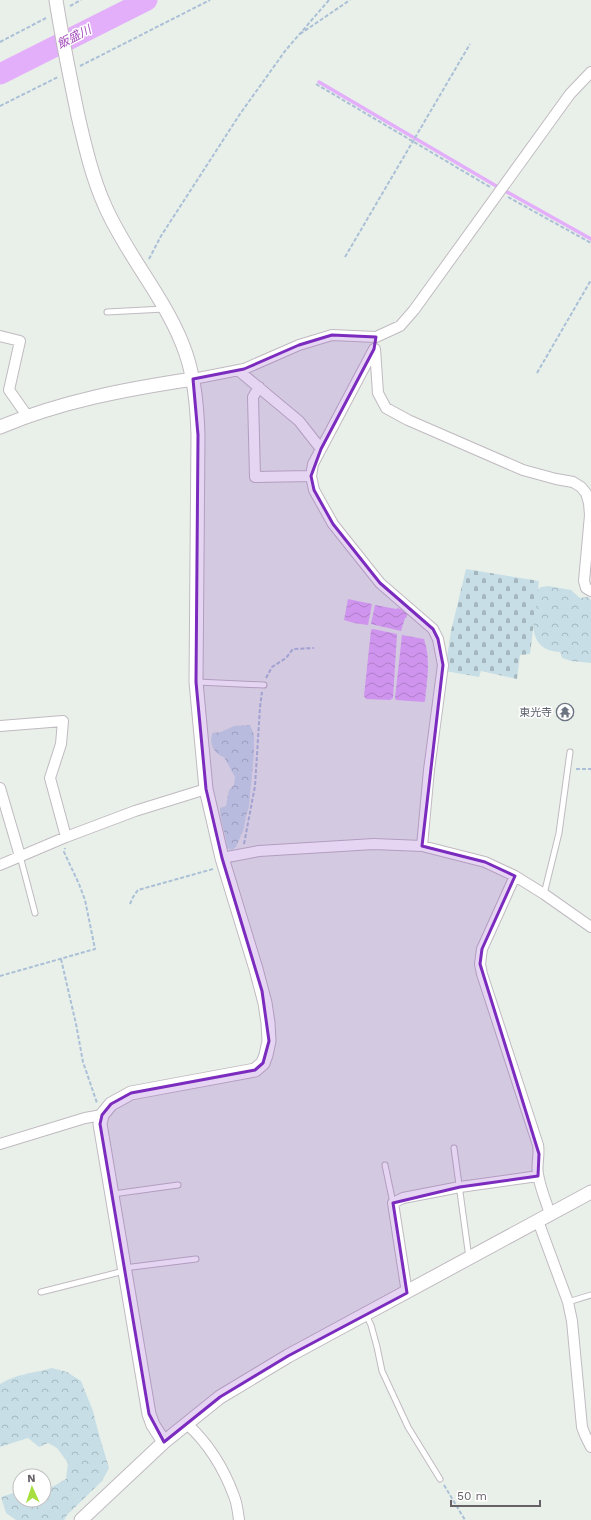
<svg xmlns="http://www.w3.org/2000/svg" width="591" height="1520" font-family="'Work Sans','Noto Sans JP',sans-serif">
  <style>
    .forest { fill: url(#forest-crowns) }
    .cemetery { fill: url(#cemetery-stones) }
    .water { fill: url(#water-waves) }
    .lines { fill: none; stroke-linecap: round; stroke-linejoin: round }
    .stream { stroke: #e4affa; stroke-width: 3.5 }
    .river { stroke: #e4affa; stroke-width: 21 }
    .service-casing { stroke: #c0bac1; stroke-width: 7 }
    .minor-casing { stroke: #c0bac1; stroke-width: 12 }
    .tertiary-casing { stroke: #c0bac1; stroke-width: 15 }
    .path { stroke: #abc0d7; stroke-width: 2; stroke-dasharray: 4 2; stroke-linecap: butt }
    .service { stroke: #fff; stroke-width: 5 }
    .minor { stroke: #fff; stroke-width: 10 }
    .tertiary { stroke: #fff; stroke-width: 13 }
    .marked { fill: #7b2cbf; fill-opacity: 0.2; stroke: #7b2cbf; stroke-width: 3; stroke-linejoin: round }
    .labels { text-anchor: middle; stroke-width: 3; stroke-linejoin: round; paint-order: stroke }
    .worship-label { font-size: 11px; fill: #5b616d; stroke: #fff; text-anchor: end }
    .water-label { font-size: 12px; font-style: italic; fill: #a652bd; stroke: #fff }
  </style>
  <defs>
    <pattern id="forest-crowns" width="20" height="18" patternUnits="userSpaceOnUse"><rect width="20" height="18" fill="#c7dee6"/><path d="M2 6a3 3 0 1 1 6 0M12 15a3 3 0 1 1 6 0" fill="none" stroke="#a5b7be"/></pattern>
    <pattern id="cemetery-stones" width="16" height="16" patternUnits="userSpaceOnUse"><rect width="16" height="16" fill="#c7dee6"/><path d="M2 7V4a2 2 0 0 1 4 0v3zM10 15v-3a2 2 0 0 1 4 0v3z" fill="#a5b7be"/></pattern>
    <pattern id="water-waves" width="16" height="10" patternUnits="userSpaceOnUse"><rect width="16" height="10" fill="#e4affa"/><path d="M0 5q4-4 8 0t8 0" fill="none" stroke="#bd92ce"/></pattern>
  </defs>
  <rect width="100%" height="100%" fill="#e9f0e9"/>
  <path class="forest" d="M 548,586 L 571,590 L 580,598 L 588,597 L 591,600 L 591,663 L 571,661 L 562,658 L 560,652 C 525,651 533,615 536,591 L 541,587 Z
    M 250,725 L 254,735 L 254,753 L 249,806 L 246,816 L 244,828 L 236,847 L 232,850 L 227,848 C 226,834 220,822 220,808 L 226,806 L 229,790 L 234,785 L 235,777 L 224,757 C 214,754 208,742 213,733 L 221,732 L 234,726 Z
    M 52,1368 L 67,1372 L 81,1381 L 93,1411 L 98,1431 L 109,1468 L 102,1481 L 67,1515 L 64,1520 L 16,1520 L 6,1513 L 1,1497 L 20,1491 L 20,1500 L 44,1500 L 44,1487 L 52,1487 L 66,1479 L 68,1463 L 57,1448 L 48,1443 L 39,1447 L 28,1438 L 0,1447 L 0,1384 C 15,1374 35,1373 52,1368 Z"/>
  <path class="cemetery" d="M 466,569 L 539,581 L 530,654 L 520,655 L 517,679 L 481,671 L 479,677 L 445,671 L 451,631 Z"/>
  <path class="water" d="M 348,599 L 372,604 L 368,625 L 354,623 L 344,620 Z
    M 375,605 L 396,609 L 398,608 L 408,613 L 406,618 L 405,618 L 401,631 L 371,624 Z
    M 373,629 L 397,634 L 393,698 L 390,700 L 366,699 L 364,696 L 371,630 Z
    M 402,635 L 424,639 C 431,660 427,680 425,701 L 424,702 L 396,700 L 395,698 Z"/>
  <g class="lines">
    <path class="stream" d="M 319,82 L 498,187 L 591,239"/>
    <path class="river" d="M 0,74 L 147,0"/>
    <defs>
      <path id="service" d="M 107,312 L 164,309
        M 197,682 L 264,685
        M 20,856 L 35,913
        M 544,894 L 559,833 L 570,752
        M 454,1148 L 469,1258
        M 385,1165 L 393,1203
        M 113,1194 L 178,1185
        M 124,1268 L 196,1259
        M 41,1292 L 124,1271
        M 568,1302 L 591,1295
        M 366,1315 L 371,1325 L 377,1347 L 382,1371 L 408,1427 L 440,1479"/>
      <path id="minor" d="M 0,336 L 20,341 L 9,390 L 28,417
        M 374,349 L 321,449 L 313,464 L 311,476 L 314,490 L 333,524 L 380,583 L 433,629 L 438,639 L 443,665 L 429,770 L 422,846
        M 375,349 L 378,393 L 386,408 L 408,420 L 523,470 L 556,479 L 573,482 L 581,487 L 586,493 L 589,503 L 590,515 L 584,581 L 586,588 L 591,591
        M 239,371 L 299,421 L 321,449
        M 193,379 L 244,369 L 299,345 L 332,335 L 376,337 L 400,326 L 414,310 L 570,94 L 591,72
        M 259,387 L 253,397 L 255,477 L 311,476
        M 0,726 L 63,721 L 61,744 L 50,778 L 66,837
        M 0,788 L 20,856
        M 222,858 L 259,851 L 374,844 L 422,846 L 485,862 L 515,876 L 544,894 L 591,927
        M 0,865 L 66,837 L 135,811 L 206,789
        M 515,876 L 482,949 L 480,964 L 482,974 L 538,1145 C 540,1155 536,1164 538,1174 C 540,1188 546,1201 550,1214
        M 0,1144 L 85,1118 L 102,1115
        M 538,1221 L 568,1302 L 572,1321 L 582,1427 L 585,1435 L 591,1447
        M 407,1293 L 393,1203 L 403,1198 L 460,1187 L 538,1176
        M 187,1424 C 208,1443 224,1469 234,1496 C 237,1503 238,1512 239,1520"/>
      <path id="tertiary" d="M 56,0 C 62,39 70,77 78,116 C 85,146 92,177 105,206 C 126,254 162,294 182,343 C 194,372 197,403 198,435 L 196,682 L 206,789 L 222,858 L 256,969 L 265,1003 L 268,1023 L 269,1041 L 266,1055 L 263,1063 L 255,1070 L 131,1093 L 111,1104 L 102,1115 L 100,1124 L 149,1414 L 153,1425 L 164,1442
        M 0,427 C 62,401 127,389 193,379
        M 81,1520 L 164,1442 L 220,1397 L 288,1356 L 591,1192"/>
    </defs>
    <use href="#service" class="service-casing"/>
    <use href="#minor" class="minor-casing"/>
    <use href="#tertiary" class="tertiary-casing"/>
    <path class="path" d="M 70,6 L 81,0
      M 300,34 L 350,0
      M 0,42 L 46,18
      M 80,66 L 210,0
      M 316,84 L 490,187
      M 0,106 L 58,77
      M 508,197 L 591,243
      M 345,257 L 470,44
      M 149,259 L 161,236 L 240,114 L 285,51 L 329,0
      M 537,373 L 591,280
      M 266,678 L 272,667 L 286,658 L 293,649 L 314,648
      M 576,769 L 591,769
      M 244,844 L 255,786 L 260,707 L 262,692
      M 130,904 L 133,897 L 138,890 L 213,869
      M 61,959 L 76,1024 L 83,1062 L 97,1103
      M 0,976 L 95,949 L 85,900 L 79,884 L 64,852 L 65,848
      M 444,1485 L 465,1520"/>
    <use href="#service" class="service"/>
    <use href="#minor" class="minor"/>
    <use href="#tertiary" class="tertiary"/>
  </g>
  <path class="marked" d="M 332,335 L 376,337 L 374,349 L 321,449 L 311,476 L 314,490 L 333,524 L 380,583 L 433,629 L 438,639 L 443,665 L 422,846 L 485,862 L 515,876 L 482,949 L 480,964 L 539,1154 L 538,1176 L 460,1187 L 393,1203 L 407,1293 L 288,1356 L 220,1397 L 164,1442 L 149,1414 L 100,1124 L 102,1115 L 111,1104 L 131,1093 L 255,1070 L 263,1063 L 269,1041 L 262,991 L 222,858 L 206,789 L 196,682 L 198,435 L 193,379 L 244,369 L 299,345 Z"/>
  <defs>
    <symbol id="temple-ring" viewBox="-11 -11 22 22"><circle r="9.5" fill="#fff" stroke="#6b7280" stroke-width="1.5"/><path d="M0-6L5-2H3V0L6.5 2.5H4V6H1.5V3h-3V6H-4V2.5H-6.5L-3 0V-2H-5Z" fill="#6b7280"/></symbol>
  </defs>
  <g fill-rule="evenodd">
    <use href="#temple-ring" x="555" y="702" width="20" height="20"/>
  </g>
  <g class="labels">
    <g class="worship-label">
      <text x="552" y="716">東光寺</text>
    </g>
    <g class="water-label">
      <text transform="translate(74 37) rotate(-27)" y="4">飯盛川</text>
    </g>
  </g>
  <g transform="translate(32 1488) rotate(357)"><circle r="19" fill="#ffffff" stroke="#c2bfc2"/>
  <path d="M0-3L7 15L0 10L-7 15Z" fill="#a8df40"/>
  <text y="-6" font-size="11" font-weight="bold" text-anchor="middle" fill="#666067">N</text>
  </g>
  <path d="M451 1500v6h89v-6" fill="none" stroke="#666067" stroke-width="2"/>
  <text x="457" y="1500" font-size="12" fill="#666067" stroke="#ffffff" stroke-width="3" paint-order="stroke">50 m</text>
</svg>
